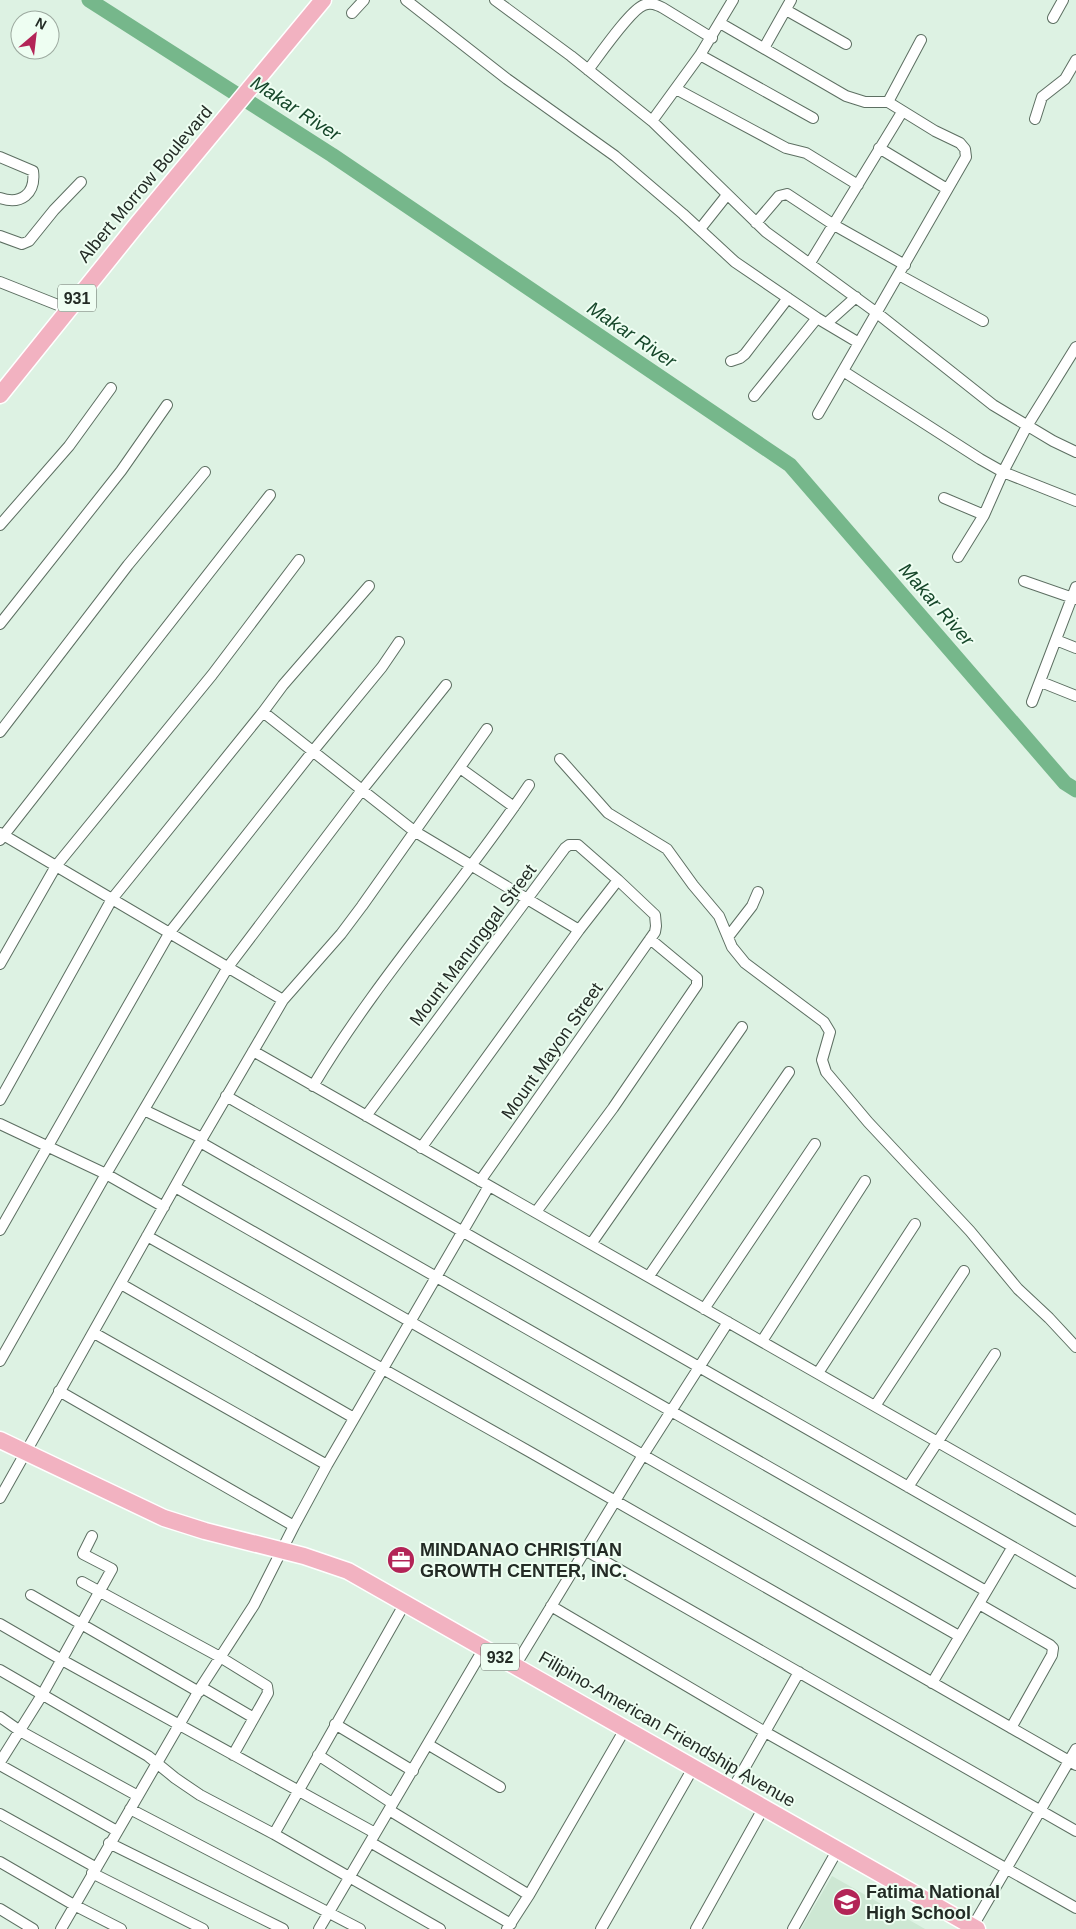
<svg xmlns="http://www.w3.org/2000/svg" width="1076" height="1929" font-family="Helvetica,sans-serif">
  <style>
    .built { fill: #cde7d3 }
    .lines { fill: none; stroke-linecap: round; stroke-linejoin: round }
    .river { stroke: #76b78b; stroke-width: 15 }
    .minor-casing { stroke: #5d6f62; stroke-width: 12 }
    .primary-casing { stroke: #fff; stroke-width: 19 }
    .minor { stroke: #fff; stroke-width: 10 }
    .primary { stroke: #f2b2c1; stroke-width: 16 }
    .labels { text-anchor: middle; stroke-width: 4; stroke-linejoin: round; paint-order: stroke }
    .shield { fill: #eefef2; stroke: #606a62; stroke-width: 1 }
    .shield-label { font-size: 16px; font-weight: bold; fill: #232b25 }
    .street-label { font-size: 18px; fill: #232b25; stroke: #eefef2 }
    .poi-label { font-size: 18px; font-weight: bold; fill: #232b25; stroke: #eefef2; text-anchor: start }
    .water-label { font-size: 19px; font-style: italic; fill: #154629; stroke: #eefef2 }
  </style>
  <rect width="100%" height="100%" fill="#ddf2e3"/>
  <path class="built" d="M 832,1876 L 925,1929 L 801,1929 Z"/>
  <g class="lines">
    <path class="river" d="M 89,0 L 332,155 L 790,465 L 1065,783 L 1076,790"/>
    <defs>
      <path id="minor" d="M 406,0 L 507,79 L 615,156 L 683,214 L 735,262 L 817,318 L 859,343 L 966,157 L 965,149 L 960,143 L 935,131 L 888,102 L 865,102 L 846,96 L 720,23
        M 495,0 L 571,56 L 652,121 L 766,232 L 877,313 L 993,405 L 1053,441 L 1076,452
        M 786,10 L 846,44
        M 352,13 L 364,0
        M 1053,18 L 1063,0
        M 764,48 L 791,0
        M 700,55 L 813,118
        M 588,70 C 598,57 631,9 644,5 C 651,2 657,5 663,8 L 712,38
        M 676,89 L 786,148 L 806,153 L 858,185
        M 888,102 L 921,40
        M 1035,119 L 1042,97 L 1065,79 L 1076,60
        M 652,121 L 700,55 L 733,0
        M 879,148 L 947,189
        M 0,157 L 33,171 C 36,194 21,205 0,198
        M 756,223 L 779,196 L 787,194 L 834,225 L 905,265
        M 700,229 L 727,195
        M 0,236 L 22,244 L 29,241 L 54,210 L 81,182
        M 810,263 L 902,112
        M 899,275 L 983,321
        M 0,282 L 68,309
        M 827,323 L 856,297
        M 731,361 L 740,358 L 745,354 L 788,298
        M 843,371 L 980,459 L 1003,472 L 1076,501
        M 754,396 L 817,318
        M 818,414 L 859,343
        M 944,498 L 984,515
        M 0,525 L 69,446 L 111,388
        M 958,557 L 984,515 L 1003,472 L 1027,426 L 1076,347
        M 1024,581 L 1076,599
        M 0,624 L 121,471 L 167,405
        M 1056,640 L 1076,648
        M 1041,682 L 1076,696
        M 1032,702 L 1076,587
        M 263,712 L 414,831 L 579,930
        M 0,732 L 128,565 L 205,472
        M 560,759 L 608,813 L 667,849 L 693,885 L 719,916 L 732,947 L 745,963 L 824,1022 L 830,1032 L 822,1060 L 826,1072 L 868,1122 L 970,1231 L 1018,1289 L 1049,1318 L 1076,1347
        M 460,768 L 514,807
        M 0,833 L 283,1000
        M 0,840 L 270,495
        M 728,937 L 752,906 L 758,892
        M 0,964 L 56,866 L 212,675 L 299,560
        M 253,1051 L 1076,1521
        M 313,1086 C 376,980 460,888 529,785
        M 226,1096 L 1076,1583
        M 0,1100 L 112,899 L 263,712 L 283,685 L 369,586
        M 144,1110 L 202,1138
        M 366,1116 L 565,848 L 569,845 L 578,845 L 618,880
        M 0,1124 L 106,1174 L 164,1207
        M 200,1142 L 986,1591
        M 421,1148 L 579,930 L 618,880 L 655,915 L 656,926 L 655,932 L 480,1181
        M 175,1187 L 959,1636
        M 536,1212 L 613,1108 L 697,985 L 697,978 L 650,939
        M 0,1230 L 170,932 L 313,751 L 382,667 L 399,642
        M 147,1236 L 530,1452 L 1076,1765
        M 591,1244 L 742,1027
        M 649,1276 L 789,1072
        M 121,1284 L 354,1418
        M 704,1309 L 815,1144
        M 94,1333 L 327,1465
        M 762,1341 L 865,1181
        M 0,1361 L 106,1174 L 228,967 L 362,790 L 446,685
        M 818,1373 L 915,1224
        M 59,1391 L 294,1526
        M 875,1406 L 964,1271
        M 908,1487 L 995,1354
        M 0,1498 L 200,1142 L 283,1000 L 341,934 L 362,906 L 487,729
        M 585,1550 L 1076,1831
        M 82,1582 L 220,1657 L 267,1686 L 268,1693 L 233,1755
        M 31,1595 L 199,1692
        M 979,1604 L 1050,1645 L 1053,1648 L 1052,1655 L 1011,1728
        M 551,1606 L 765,1732 L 1076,1908
        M 0,1624 L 62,1660 L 375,1833
        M 515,1666 L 643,1455 L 728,1322
        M 0,1670 L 148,1756 L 175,1778 L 200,1795 L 274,1834 L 440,1929
        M 932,1683 L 1012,1548
        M 201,1687 L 254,1718
        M 0,1717 L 20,1731 L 138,1796
        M 335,1724 L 413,1771
        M 429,1745 L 500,1787
        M 318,1755 L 392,1803
        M 0,1762 L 42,1695 L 112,1569 L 83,1554 L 92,1536
        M 0,1765 L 117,1831
        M 732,1790 L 799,1672
        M 130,1809 L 360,1929
        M 389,1810 L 529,1895
        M 0,1814 L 95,1867
        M 274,1834 L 405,1603
        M 370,1842 L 511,1924
        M 109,1843 L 283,1929
        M 0,1862 L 74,1905 L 121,1929
        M 92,1873 L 203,1929
        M 0,1909 L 33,1929
        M 973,1926 L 1076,1749
        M 61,1929 L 201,1687 L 254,1605 L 294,1526 L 327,1465 L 489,1186
        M 319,1929 L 484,1648
        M 507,1929 L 529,1895 L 625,1729
        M 601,1929 L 693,1768
        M 696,1929 L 764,1807
        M 793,1929 L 838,1849"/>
      <path id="primary" d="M 0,395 L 139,222 L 323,0
        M 0,1440 L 164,1518 L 205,1531 L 304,1556 L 348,1571 L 977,1929"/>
    </defs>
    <use href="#minor" class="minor-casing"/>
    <use href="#primary" class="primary-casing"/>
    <use href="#minor" class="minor"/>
    <use href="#primary" class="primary"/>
  </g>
  <defs>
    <symbol id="office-disc" viewBox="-11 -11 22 22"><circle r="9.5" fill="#b32457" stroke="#eefef2"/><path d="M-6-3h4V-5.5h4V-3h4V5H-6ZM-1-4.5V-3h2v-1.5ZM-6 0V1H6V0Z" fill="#fff"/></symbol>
    <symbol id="school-disc" viewBox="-11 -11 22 22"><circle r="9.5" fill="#b32457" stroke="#eefef2"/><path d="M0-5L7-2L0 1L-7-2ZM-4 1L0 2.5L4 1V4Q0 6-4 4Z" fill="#fff"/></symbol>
  </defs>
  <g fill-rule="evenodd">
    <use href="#office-disc" x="385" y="1544" width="32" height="32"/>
    <use href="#school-disc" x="831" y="1886" width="32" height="32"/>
  </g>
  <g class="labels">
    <g class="shield">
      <rect x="58" y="284.5" width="38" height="27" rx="4"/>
      <rect x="481" y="1643.5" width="38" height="27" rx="4"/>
    </g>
    <g class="shield-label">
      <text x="77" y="304">931</text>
      <text x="500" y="1663">932</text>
    </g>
    <g class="street-label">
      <text transform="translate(145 184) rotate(-50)" y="6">Albert Morrow Boulevard</text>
      <text transform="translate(473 945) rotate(-53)" y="6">Mount Manunggal Street</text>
      <text transform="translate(552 1051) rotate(-55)" y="6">Mount Mayon Street</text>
      <text transform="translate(667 1729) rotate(30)" y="6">Filipino-American Friendship Avenue</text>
    </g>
    <g class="poi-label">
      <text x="420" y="1556">MINDANAO CHRISTIAN<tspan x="420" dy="21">GROWTH CENTER, INC.</tspan></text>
      <text x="866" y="1898">Fatima National<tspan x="866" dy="21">High School</tspan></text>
    </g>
    <g class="water-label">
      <text transform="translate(296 108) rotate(33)" y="7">Makar River</text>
      <text transform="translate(632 334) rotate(34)" y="7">Makar River</text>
      <text transform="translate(937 604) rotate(49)" y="7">Makar River</text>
    </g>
  </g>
  <g transform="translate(35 35) rotate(28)"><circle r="24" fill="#eefef2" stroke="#9daaa0"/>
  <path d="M0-4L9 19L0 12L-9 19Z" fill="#b32457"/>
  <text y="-8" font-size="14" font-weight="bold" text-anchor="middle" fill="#232b25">N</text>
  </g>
</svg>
